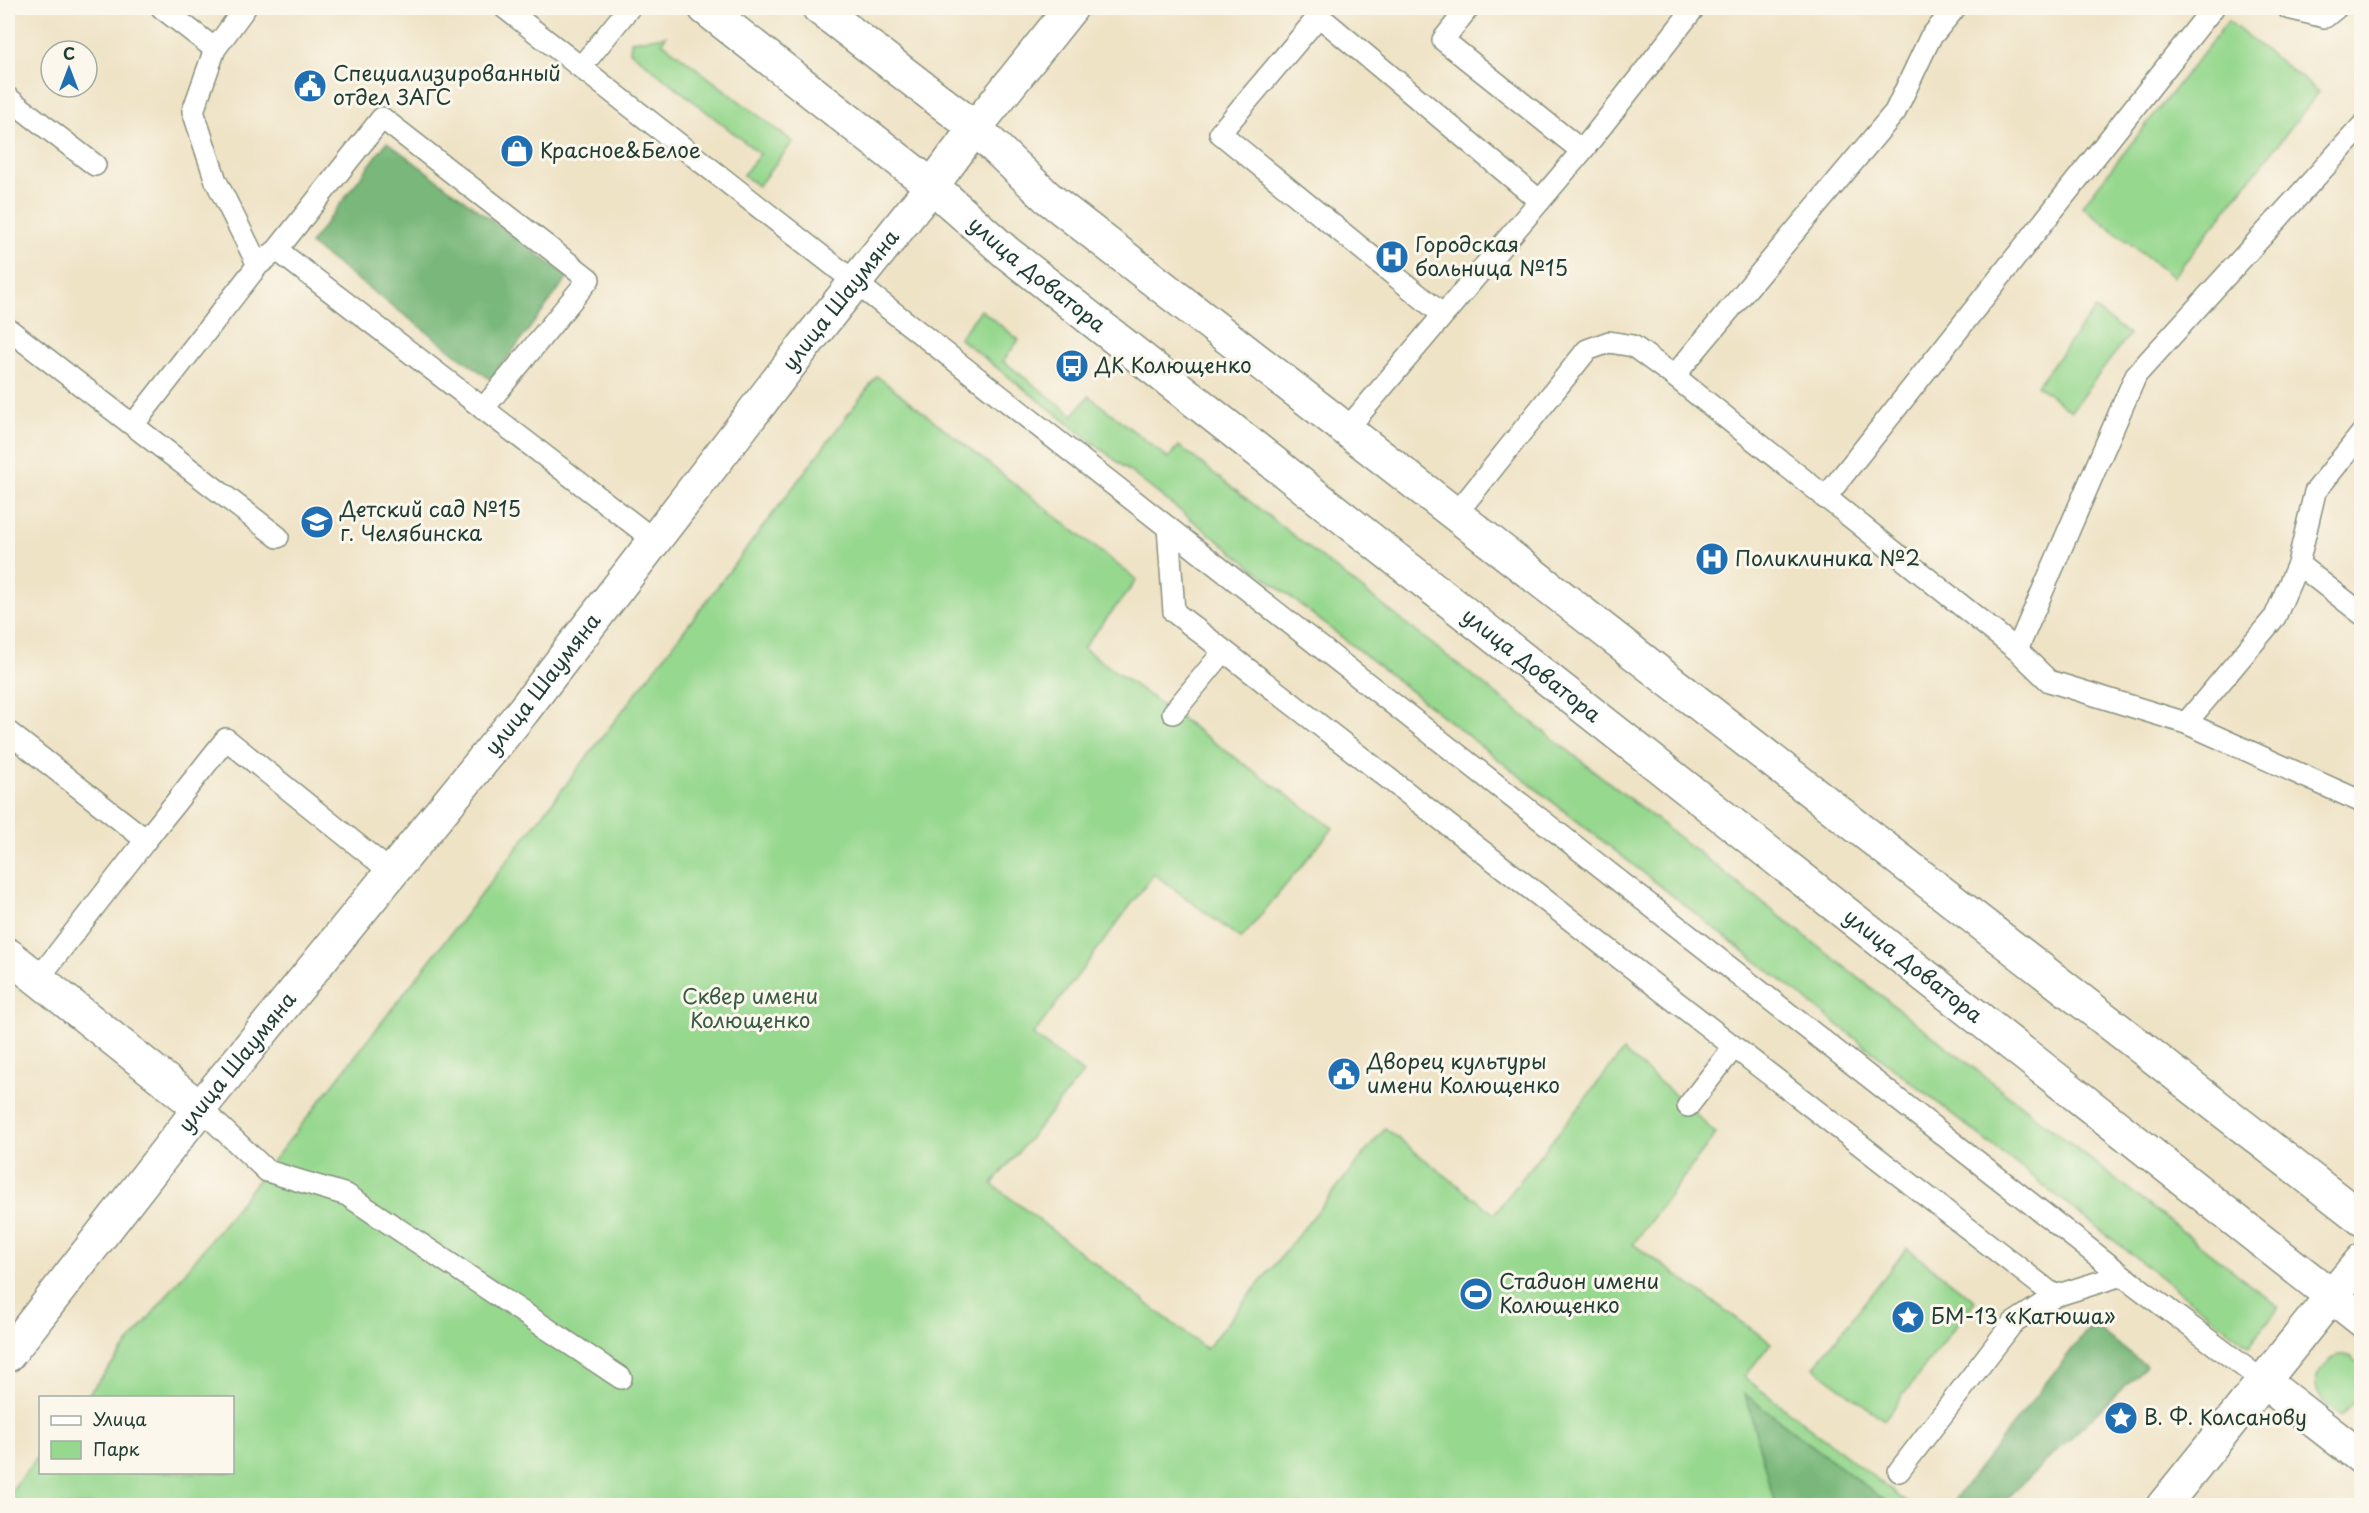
<svg xmlns="http://www.w3.org/2000/svg" width="2369" height="1513" font-family="'Playpen Sans',sans-serif">
  <style>
    .green { fill: #97d88f; stroke: #5b8a62; stroke-width: 1.5 }
    .forest { fill: #79b87a; stroke: #4c7a57; stroke-width: 1.5 }
    .lines { fill: none; stroke-linecap: round; stroke-linejoin: round }
    .lane-casing { stroke: #87907d; stroke-width: 24 }
    .street-casing { stroke: #87907d; stroke-width: 36 }
    .secondary-casing { stroke: #87907d; stroke-width: 36 }
    .primary-casing { stroke: #87907d; stroke-width: 36 }
    .lane { stroke: #fff; stroke-width: 21 }
    .street { stroke: #fff; stroke-width: 33 }
    .secondary { stroke: #fff; stroke-width: 33 }
    .primary { stroke: #fff; stroke-width: 33 }
    .labels { text-anchor: middle; stroke-width: 6; stroke-linejoin: round; paint-order: stroke }
    .poi-label { font-size: 21px; fill: #1f3d34; stroke: #fbf7ec; text-anchor: start }
    .street-label { font-size: 21px; fill: #1f3d34; stroke: #fbf7ec }
    .park-label { font-size: 21px; fill: #375c46; stroke: #fbf7ec }
  </style>
  <rect width="100%" height="100%" fill="#fbf7ec"/>
  <filter id="ink" filterUnits="userSpaceOnUse"><feTurbulence type="fractalNoise" baseFrequency=".0167" numOctaves="2"/><feDisplacementMap in="SourceGraphic" scale="12" xChannelSelector="R" yChannelSelector="G"/><feConvolveMatrix kernelMatrix="1 2 1 2 8 2 1 2 1" color-interpolation-filters="sRGB"/></filter>
  <filter id="wash" filterUnits="userSpaceOnUse"><feTurbulence type="fractalNoise" baseFrequency=".008" numOctaves="4" result="noise"/><feDisplacementMap in="SourceGraphic" scale="24" xChannelSelector="R" yChannelSelector="G"/><feGaussianBlur stdDeviation="1.35" result="paint"/><feColorMatrix in="noise" values="0 0 0 0 0 0 0 0 0 0 0 0 0 0 0 0 0 1.4 0 .05"/><feComposite in="paint" operator="in"/></filter>
  <g filter="url(#wash)">
    <rect width="100%" height="100%" fill="#efe3c6"/>
    <path class="green" d="M 2228,21 L 2319,92 L 2173,277 L 2082,206 Z
      M 666,36 L 662,42 L 793,142 L 758,186 L 743,175 L 760,154 L 630,51 L 631,41 Z
      M 2095,309 L 2129,335 L 2071,411 L 2037,385 Z
      M 981,310 L 1019,340 L 1003,361 L 1073,415 L 1089,396 L 1168,458 L 1179,446 L 2279,1307 L 2249,1346 L 959,338 Z
      M 877,376 L 1137,580 L 1083,648 L 1333,828 L 1241,939 L 1154,874 L 1033,1035 L 1083,1073 L 992,1184 L 1206,1349 L 1385,1128 L 1494,1214 L 1623,1051 L 1688,1106 L 1716,1134 L 1633,1244 L 1771,1343 L 1744,1377 L 1910,1505 L 8,1506 L 8,1495 L 40,1454 L 40,1472 L 232,1472 L 232,1398 L 86,1397 C 354,1061 618,720 877,376 Z
      M 1907,1248 L 1975,1301 L 1884,1420 L 1814,1367 Z
      M 2337,1356 L 2350,1356 L 2361,1365 L 2361,1393 L 2341,1417 C 2314,1397 2303,1377 2337,1356 Z"/>
    <path class="forest" d="M 387,142 L 568,277 L 491,380 L 310,244 Z
      M 2092,1324 L 2146,1366 L 2000,1505 L 1950,1505 Z
      M 1745,1394 L 1890,1505 L 1775,1505 Z"/>
  </g>
  <g filter="url(#ink)">
    <g class="lines">
      <defs>
        <path id="lane" d="M 162,8 L 215,49 L 193,111 L 216,181 L 258,265
          M 505,8 L 2122,1275 L 2263,1381
          M 1468,8 L 1443,40 L 1582,151
          M 2288,8 L 2325,17 L 2336,8
          M 215,49 L 245,8
          M 581,67 L 629,8
          M 8,98 L 95,165
          M 277,250 L 654,540
          M 1443,315 L 1220,133 L 1319,16 L 1540,201
          M 8,329 L 278,537
          M 1674,376 L 1895,112 L 1930,38 L 1955,8
          M 133,425 L 258,265 L 277,250 L 382,118 L 589,279 L 483,409
          M 1347,429 L 1582,151 L 1694,8
          M 1825,498 L 2213,8
          M 1456,514 L 1587,350 L 1609,342 L 1633,346 L 1674,376 L 2017,650 L 2049,681 L 2186,723 L 2362,802
          M 1168,527 L 1174,612 L 2055,1296 L 2122,1275
          M 2298,564 L 2362,614
          M 2017,650 L 2136,375 L 2362,126
          M 1173,713 L 1224,651
          M 2186,723 L 2275,617 L 2298,564 L 2315,492 L 2362,433
          M 8,732 L 146,840 L 226,739 L 391,872
          M 38,979 L 146,840
          M 1688,1106 L 1734,1047
          M 200,1108 L 267,1171 L 347,1195 L 621,1378
          M 1899,1471 L 2012,1324 L 2055,1296"/>
        <path id="street" d="M 8,955 L 200,1108
          M 2263,1381 L 2362,1458"/>
        <g id="secondary">
          <path d="M 975,128 L 1071,8"/>
          <path id="s1" d="M 8,1355 L 200,1108 L 523,711 L 805,345 L 932,186"/>
          <path d="M 2163,1506 L 2331,1297"/>
        </g>
        <g id="primary">
          <path id="s2" d="M 705,8 L 932,186 L 1006,252 L 2362,1320"/>
          <path d="M 819,8 L 975,128 L 1047,197 L 2362,1219"/>
          <path d="M 932,186 L 975,128"/>
          <path d="M 2331,1297 L 2362,1260"/>
        </g>
      </defs>
      <use href="#lane" class="lane-casing"/>
      <use href="#street" class="street-casing"/>
      <use href="#secondary" class="secondary-casing"/>
      <use href="#primary" class="primary-casing"/>
      <use href="#lane" class="lane"/>
      <use href="#street" class="street"/>
      <use href="#secondary" class="secondary"/>
      <use href="#primary" class="primary"/>
    </g>
  </g>
  <defs>
    <symbol id="civic-disc" viewBox="-11 -11 22 22"><circle r="9.5" fill="#1f6fb2" stroke="#fbf7ec"/><path d="M-.6-6.5H3V-4.5H.6V-3L4-1V1h2V6H-6V1h2V-1L-.6-3ZM-1.2 2.5V6h2.4V2.5Z" fill="#fff"/></symbol>
    <symbol id="shop-disc" viewBox="-11 -11 22 22"><circle r="9.5" fill="#1f6fb2" stroke="#fbf7ec"/><path d="M-5-2.5h2.3a2.7 3.5 0 0 1 5.4 0H5L5.5 6h-11ZM-1.5-2.5h3a1.5 2.3 0 0 0-3 0Z" fill="#fff"/></symbol>
    <symbol id="hospital-disc" viewBox="-11 -11 22 22"><circle r="9.5" fill="#1f6fb2" stroke="#fbf7ec"/><path d="M-5-5h3v3.5h4V-5h3V5h-3V1.5h-4V5h-3Z" fill="#fff"/></symbol>
    <symbol id="bus-disc" viewBox="-11 -11 22 22"><circle r="9.5" fill="#1f6fb2" stroke="#fbf7ec"/><path d="M-5-6H5V4H4V6H2V4H-2V6H-4V4H-5ZM-3.5-4V0h7V-4ZM-3.5 1.2v1.5H-2V1.2ZM2 1.2v1.5H3.5V1.2Z" fill="#fff"/></symbol>
    <symbol id="school-disc" viewBox="-11 -11 22 22"><circle r="9.5" fill="#1f6fb2" stroke="#fbf7ec"/><path d="M0-5L7-2L0 1L-7-2ZM-4 1L0 2.5L4 1V4Q0 6-4 4Z" fill="#fff"/></symbol>
    <symbol id="stadium-disc" viewBox="-11 -11 22 22"><circle r="9.5" fill="#1f6fb2" stroke="#fbf7ec"/><path d="M0-5a6.5 5 0 1 0 0 10a6.5 5 0 1 0 0-10ZM-3.5-1.8h7v3.6h-7Z" fill="#fff"/></symbol>
    <symbol id="sight-disc" viewBox="-11 -11 22 22"><circle r="9.5" fill="#1f6fb2" stroke="#fbf7ec"/><path d="M0-6L1.8-2.2L6-1.7L2.9 1.2L3.7 5.4L0 3.3L-3.7 5.4L-2.9 1.2L-6-1.7L-1.8-2.2Z" fill="#fff"/></symbol>
  </defs>
  <g fill-rule="evenodd">
    <use href="#civic-disc" x="291" y="67" width="38" height="38"/>
    <use href="#shop-disc" x="498" y="132" width="38" height="38"/>
    <use href="#hospital-disc" x="1373" y="238" width="38" height="38"/>
    <use href="#bus-disc" x="1053" y="347" width="38" height="38"/>
    <use href="#school-disc" x="298" y="503" width="38" height="38"/>
    <use href="#hospital-disc" x="1693" y="540" width="38" height="38"/>
    <use href="#civic-disc" x="1325" y="1055" width="38" height="38"/>
    <use href="#stadium-disc" x="1457" y="1275" width="38" height="38"/>
    <use href="#sight-disc" x="1889" y="1298" width="38" height="38"/>
    <use href="#sight-disc" x="2102" y="1399" width="38" height="38"/>
  </g>
  <g class="labels">
    <g class="poi-label">
      <text x="333" y="81">Специализированный<tspan x="333" dy="24">отдел ЗАГС</tspan></text>
      <text x="540" y="158">Красное&amp;Белое</text>
      <text x="1415" y="252">Городская<tspan x="1415" dy="24">больница №15</tspan></text>
      <text x="1095" y="373">ДК Колющенко</text>
      <text x="340" y="517">Детский сад №15<tspan x="340" dy="24">г. Челябинска</tspan></text>
      <text x="1735" y="566">Поликлиника №2</text>
      <text x="1367" y="1069">Дворец культуры<tspan x="1367" dy="24">имени Колющенко</tspan></text>
      <text x="1499" y="1289">Стадион имени<tspan x="1499" dy="24">Колющенко</tspan></text>
      <text x="1931" y="1324">БМ-13 «Катюша»</text>
      <text x="2144" y="1425">В. Ф. Колсанову</text>
    </g>
    <g class="street-label">
      <text dy="7" stroke="none"><textPath href="#s2" startOffset="426">улица Доватора</textPath></text>
      <text dy="7" stroke="none"><textPath href="#s1" startOffset="1344">улица Шаумяна</textPath></text>
      <text dy="7" stroke="none"><textPath href="#s2" startOffset="1056">улица Доватора</textPath></text>
      <text dy="7" stroke="none"><textPath href="#s1" startOffset="858">улица Шаумяна</textPath></text>
      <text dy="7" stroke="none"><textPath href="#s2" startOffset="1542">улица Доватора</textPath></text>
      <text dy="7" stroke="none"><textPath href="#s1" startOffset="372">улица Шаумяна</textPath></text>
    </g>
    <g class="park-label">
      <text x="750" y="1004">Сквер имени<tspan x="750" dy="24">Колющенко</tspan></text>
    </g>
  </g>
  <rect width="2369" height="1513" fill="none" stroke="#fbf7ec" stroke-width="30"/>
  <rect x="39" y="1396" width="195" height="78" fill="#fbf7ec" stroke="#a3ada2" stroke-width="1.5"/>
  <rect x="51" y="1416" width="30" height="9" fill="#ffffff" stroke="#a3ada2" stroke-width="1.5"/>
  <text x="93" y="1426" font-size="18" fill="#1f3d34">Улица</text>
  <rect x="51" y="1441" width="30" height="18" fill="#97d88f" stroke="#a3ada2" stroke-width="1.5"/>
  <text x="93" y="1456" font-size="18" fill="#1f3d34">Парк</text>
  <g transform="translate(69 69)"><circle r="28" fill="#fbf7ec" stroke="#a3ada2" stroke-width="1.5"/>
  <path d="M0-4.5L10 22L0 15L-10 22Z" fill="#1f6fb2"/>
  <text y="-9" font-size="16" font-weight="bold" text-anchor="middle" fill="#1f3d34">С</text>
  </g>
</svg>
